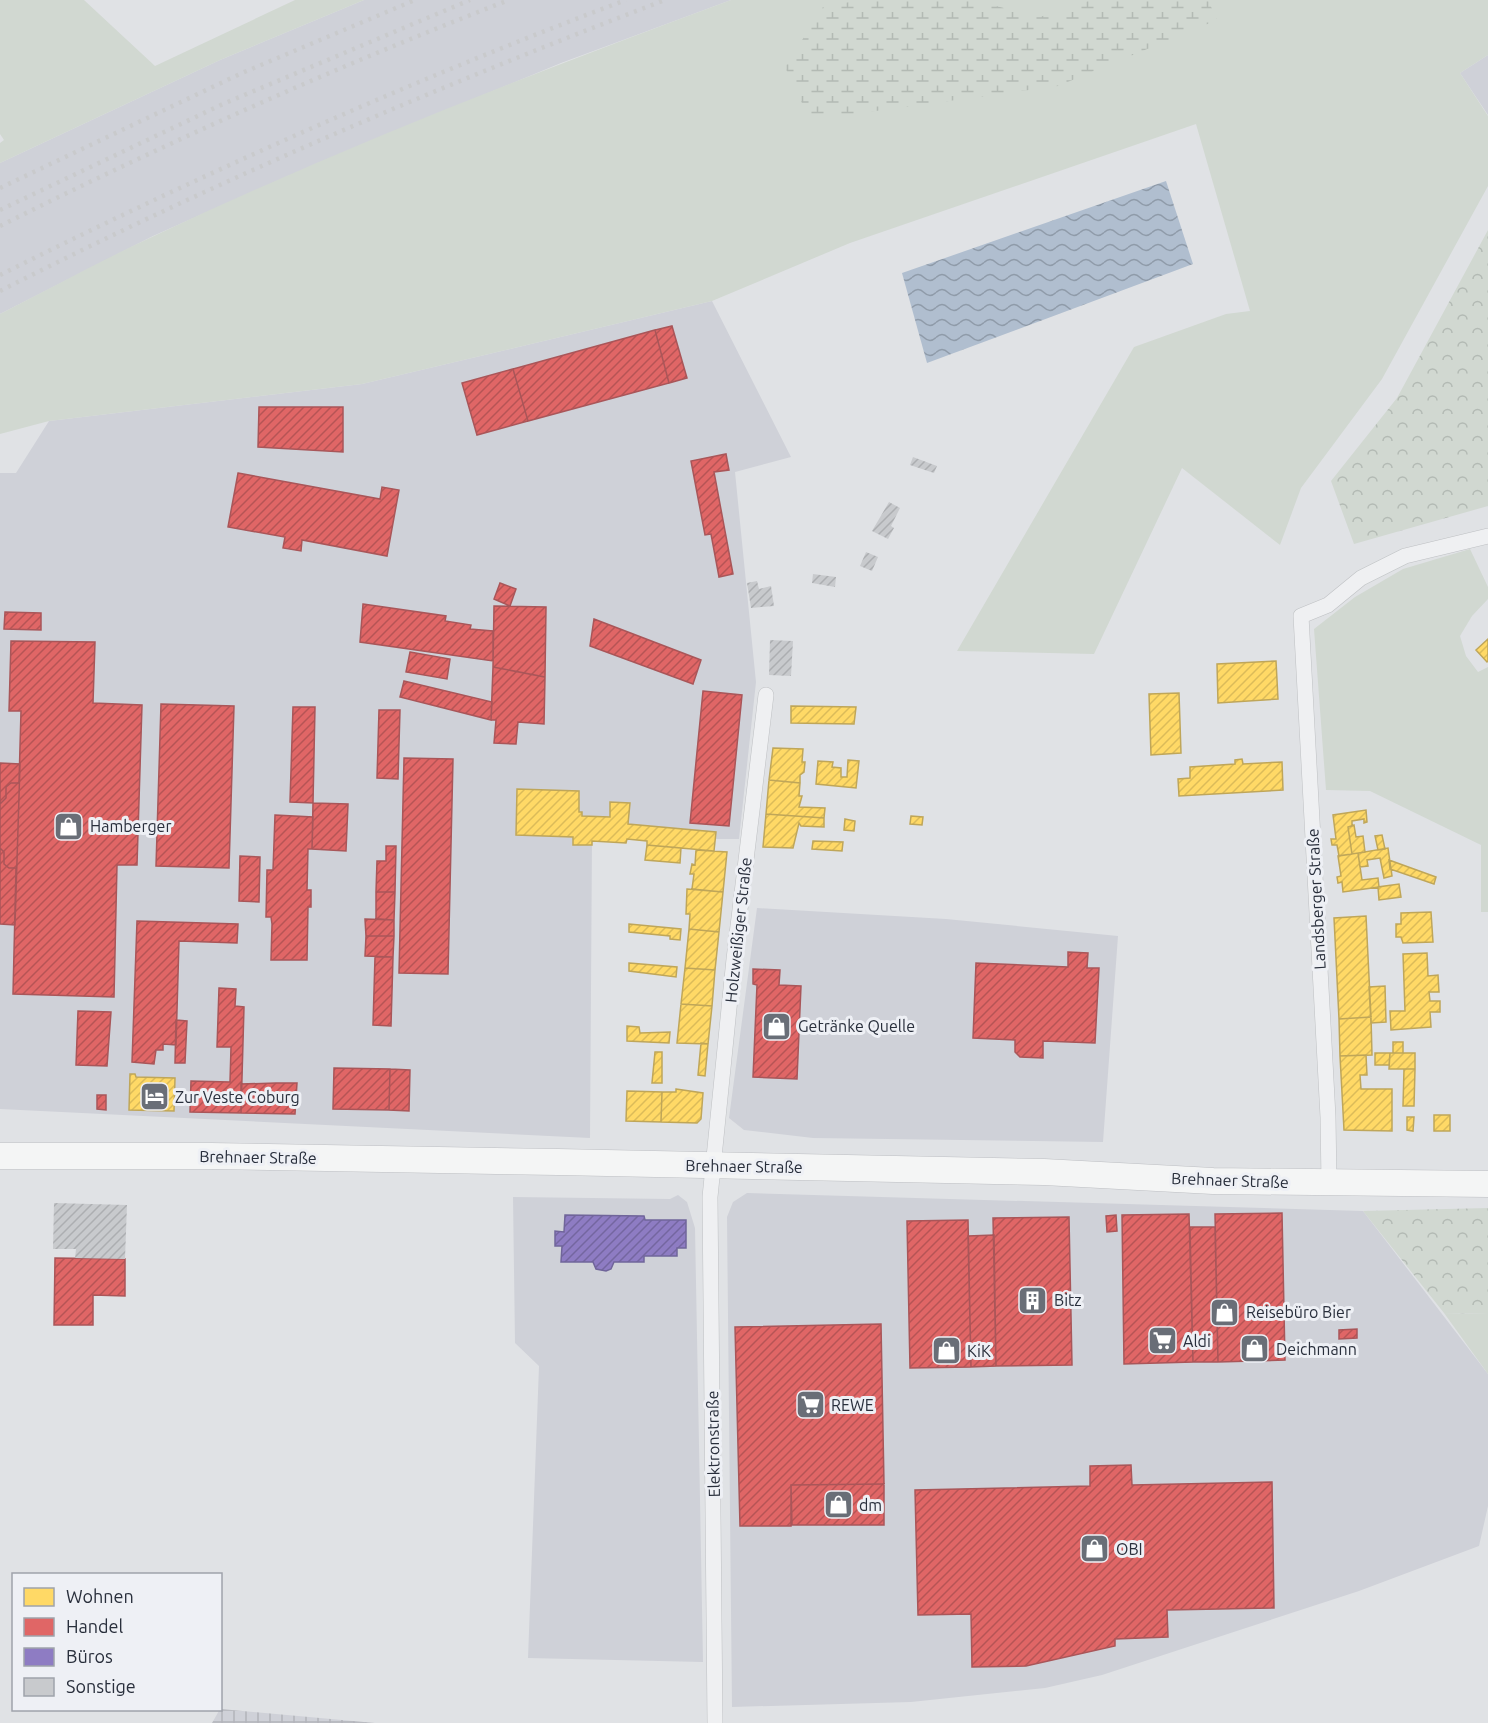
<svg xmlns="http://www.w3.org/2000/svg" width="1488" height="1723" font-family="Ubuntu,sans-serif">
  <style>
    .built { fill: #cfd1d8 }
    .industrial { fill: url(#industrial-grid) }
    .grass { fill: #d1d8d1 }
    .forest { fill: url(#forest-crowns) }
    .wetland { fill: url(#wetland-marsh) }
    .water { fill: url(#water-waves) }
    .homes { fill: url(#homes-hatch); stroke: #bfa659; stroke-width: 1.5 }
    .shops { fill: url(#shops-hatch); stroke: #a95659; stroke-width: 1.5 }
    .offices { fill: url(#offices-hatch); stroke: #70659a; stroke-width: 1.5 }
    .building { fill: url(#building-hatch) }
    .lines { fill: none; stroke-linecap: round; stroke-linejoin: round }
    .minor-casing { stroke: #bec0c3; stroke-width: 16 }
    .primary-casing { stroke: #bdbfc3; stroke-width: 27 }
    .minor { stroke: #eff0f2; stroke-width: 15 }
    .primary { stroke: #f4f5f5; stroke-width: 26 }
    .rail { stroke: #c9cacc; stroke-width: 4.5; stroke-dasharray: 3 6; stroke-linecap: butt }
    .labels { text-anchor: middle; stroke-width: 6; stroke-linejoin: round; paint-order: stroke }
    .poi-label { font-size: 16px; fill: #292f3c; stroke: #eef0f5; text-anchor: start }
    .street-label { font-size: 16px; fill: #292f3c; stroke: #eef0f5 }
  </style>
  <defs>
    <pattern id="industrial-grid" width="8" height="8" patternUnits="userSpaceOnUse" patternTransform="scale(1.5)"><rect width="8" height="8" fill="#cfd1d8"/><path d="M0 4h8M4 0v8" fill="none" stroke="#b2b4ba"/></pattern>
    <pattern id="forest-crowns" width="20" height="18" patternUnits="userSpaceOnUse" patternTransform="scale(1.5)"><rect width="20" height="18" fill="#d1d8d1"/><path d="M2 6a3 3 0 1 1 6 0M12 15a3 3 0 1 1 6 0" fill="none" stroke="#b3bab4"/></pattern>
    <pattern id="wetland-marsh" width="20" height="14" patternUnits="userSpaceOnUse" patternTransform="scale(1.5)"><rect width="20" height="14" fill="#d1d8d1"/><path d="M1 5h8M5 5V1M11 12h8M15 12V8" fill="none" stroke="#b3bab4"/></pattern>
    <pattern id="water-waves" width="16" height="10" patternUnits="userSpaceOnUse" patternTransform="scale(1.5)"><rect width="16" height="10" fill="#b0becf"/><path d="M0 5q4-4 8 0t8 0" fill="none" stroke="#8f9ba9"/></pattern>
    <pattern id="homes-hatch" width="6" height="6" patternUnits="userSpaceOnUse" patternTransform="scale(1.5)"><rect width="6" height="6" fill="#ffd966"/><path d="M-1 1l2-2M0 6l6-6M5 7l2-2" fill="none" stroke="#dbbb59"/></pattern>
    <pattern id="shops-hatch" width="6" height="6" patternUnits="userSpaceOnUse" patternTransform="scale(1.5)"><rect width="6" height="6" fill="#e06666"/><path d="M-1 1l2-2M0 6l6-6M5 7l2-2" fill="none" stroke="#b65455"/></pattern>
    <pattern id="offices-hatch" width="6" height="6" patternUnits="userSpaceOnUse" patternTransform="scale(1.5)"><rect width="6" height="6" fill="#8e7cc3"/><path d="M-1 1l2-2M0 6l6-6M5 7l2-2" fill="none" stroke="#7466a0"/></pattern>
    <pattern id="building-hatch" width="6" height="6" patternUnits="userSpaceOnUse" patternTransform="scale(1.5)"><rect width="6" height="6" fill="#c8cacd"/><path d="M-1 1l2-2M0 6l6-6M5 7l2-2" fill="none" stroke="#acaeb1"/></pattern>
  </defs>
  <rect width="100%" height="100%" fill="#e0e2e5"/>
  <path class="built" d="M 364,0 L 731,0 L 561,63 L 288,176 L 153,236 L 0,314 L 0,163 L 220,60 Z
    M 1488,55 L 1488,115 L 1460,73 Z
    M 712,301 L 791,457 L 735,472 L 756,682 L 739,839 L 592,839 L 590,1138 L 0,1109 L 0,473 L 16,473 L 49,421 L 362,384 Z
    M 757,908 L 946,919 L 1118,936 L 1103,1142 L 813,1138 L 744,1130 L 729,1118 Z
    M 747,1193 L 1363,1211 L 1488,1374 L 1488,1506 L 1479,1546 L 1359,1591 L 1102,1675 L 1045,1688 L 911,1702 L 732,1707 L 727,1217 L 733,1202 Z
    M 678,1195 L 687,1202 L 695,1228 L 703,1662 L 528,1658 L 539,1366 L 515,1343 L 513,1197 L 670,1199 Z"/>
  <path class="industrial" d="M 220,1709 L 221,1709 L 375,1723 L 212,1723 Z"/>
  <path class="grass" d="M 0,0 L 84,0 L 155,66 L 295,0 L 364,0 L 220,60 L 0,163 L 0,143 L 4,140 L 0,134 Z
    M 731,0 L 1488,0 L 1488,55 L 1460,73 L 1488,116 L 1488,186 L 1382,379 L 1301,488 L 1280,545 L 1182,468 L 1094,654 L 957,651 L 1134,347 L 1226,314 L 1250,311 L 1196,124 L 850,243 L 712,301 L 362,384 L 49,421 L 0,434 L 0,314 C 51,288 102,260 154,236 C 342,147 536,72 731,0 Z
    M 1470,549 L 1488,587 L 1488,599 L 1472,616 L 1460,636 L 1466,656 L 1478,672 L 1488,667 L 1488,912 L 1481,912 L 1481,845 L 1370,791 L 1326,790 L 1314,629 L 1355,597 L 1403,569 Z
    M 1444,1313 L 1488,1314 L 1488,1374 Z"/>
  <path class="forest" d="M 1488,230 L 1488,506 L 1354,544 L 1331,481 L 1397,398 Z
    M 1488,1208 L 1488,1314 L 1444,1313 L 1363,1211 Z"/>
  <path class="wetland" d="M 861,0 L 972,0 L 1040,17 L 1091,0 L 1208,0 L 1217,20 L 1058,86 L 810,120 L 785,67 L 823,7 Z"/>
  <path class="water" d="M 1166,181 L 1193,264 L 927,363 L 902,273 Z"/>
  <path class="homes" d="M 1488,639 L 1488,661 L 1487,662 L 1476,650 Z
    M 1276,661 L 1278,699 L 1218,703 L 1217,664 Z
    M 1179,693 L 1181,753 L 1151,755 L 1149,694 Z
    M 791,706 L 856,707 L 854,724 L 791,723 Z
    M 773,748 L 803,749 L 802,762 L 805,762 L 804,772 L 800,775 L 800,783 L 769,780 Z
    M 1242,759 L 1243,764 L 1282,762 L 1283,790 L 1179,796 L 1178,779 L 1190,778 L 1190,767 L 1235,764 L 1235,760 Z
    M 848,760 L 859,761 L 856,788 L 816,784 L 818,761 L 833,762 L 832,767 L 841,768 L 841,777 L 847,777 Z
    M 769,780 L 800,783 L 799,796 L 802,796 L 799,807 L 825,808 L 824,818 L 766,814 Z
    M 517,789 L 579,791 L 579,812 L 582,812 L 582,816 L 610,817 L 610,802 L 630,803 L 628,824 L 716,832 L 714,851 L 647,845 L 647,841 L 627,839 L 626,843 L 592,841 L 592,845 L 573,845 L 573,837 L 516,835 Z
    M 1366,810 L 1367,822 L 1364,823 L 1364,819 L 1352,821 L 1352,826 L 1348,827 L 1352,854 L 1339,856 L 1337,845 L 1332,845 L 1331,839 L 1336,839 L 1333,815 Z
    M 766,814 L 824,818 L 824,827 L 801,826 L 799,823 L 793,848 L 763,847 Z
    M 911,816 L 923,817 L 922,825 L 910,824 Z
    M 845,819 L 855,821 L 854,831 L 844,830 Z
    M 1354,825 L 1356,837 L 1363,836 L 1365,852 L 1352,854 L 1348,827 Z
    M 1382,835 L 1385,849 L 1378,850 L 1375,836 Z
    M 813,841 L 843,842 L 842,851 L 812,849 Z
    M 647,845 L 681,848 L 680,863 L 645,860 Z
    M 1388,848 L 1392,876 L 1384,878 L 1380,858 L 1367,860 L 1368,866 L 1360,867 L 1358,853 Z
    M 696,850 L 727,852 L 723,892 L 692,889 L 694,874 L 690,874 L 692,864 L 695,865 Z
    M 1358,853 L 1362,880 L 1378,878 L 1379,887 L 1343,892 L 1342,882 L 1338,883 L 1337,877 L 1341,876 L 1338,856 Z
    M 1389,860 L 1436,877 L 1434,884 L 1390,869 Z
    M 1399,884 L 1401,897 L 1379,900 L 1378,887 Z
    M 687,889 L 723,892 L 719,932 L 689,929 L 690,914 L 686,914 Z
    M 1431,912 L 1433,942 L 1403,943 L 1401,937 L 1396,937 L 1396,924 L 1401,924 L 1401,913 Z
    M 1366,916 L 1371,1017 L 1339,1019 L 1334,918 Z
    M 629,924 L 681,929 L 680,940 L 670,939 L 670,936 L 629,932 Z
    M 689,929 L 719,932 L 715,970 L 685,968 Z
    M 1427,953 L 1428,976 L 1438,975 L 1439,992 L 1429,992 L 1430,1001 L 1440,1001 L 1440,1012 L 1430,1012 L 1431,1027 L 1391,1030 L 1390,1011 L 1405,1011 L 1403,954 Z
    M 629,963 L 677,967 L 676,977 L 629,971 Z
    M 685,968 L 715,970 L 712,1006 L 681,1004 Z
    M 1385,986 L 1386,1022 L 1371,1023 L 1369,987 Z
    M 681,1004 L 712,1006 L 708,1044 L 677,1043 Z
    M 1371,1017 L 1372,1055 L 1340,1056 L 1339,1019 Z
    M 627,1026 L 639,1027 L 640,1033 L 670,1032 L 669,1043 L 627,1041 Z
    M 1393,1042 L 1403,1042 L 1403,1053 L 1393,1053 Z
    M 701,1043 L 708,1044 L 705,1076 L 698,1075 Z
    M 655,1052 L 662,1052 L 662,1083 L 652,1083 Z
    M 1375,1053 L 1390,1053 L 1389,1065 L 1375,1065 Z
    M 1390,1053 L 1415,1053 L 1415,1069 L 1389,1069 Z
    M 1366,1055 L 1367,1075 L 1360,1075 L 1361,1089 L 1392,1089 L 1392,1131 L 1344,1130 L 1340,1056 Z
    M 1404,1069 L 1415,1069 L 1414,1106 L 1403,1106 Z
    M 130,1074 L 135,1074 L 136,1077 L 175,1078 L 174,1111 L 129,1110 Z
    M 676,1089 L 703,1093 L 701,1119 L 697,1123 L 661,1122 L 662,1092 L 676,1092 Z
    M 627,1091 L 662,1092 L 661,1122 L 626,1121 Z
    M 1434,1115 L 1450,1115 L 1450,1131 L 1434,1131 Z
    M 1407,1117 L 1414,1117 L 1413,1131 L 1407,1130 Z"/>
  <path class="shops" d="M 672,326 L 687,378 L 669,383 L 655,330 Z
    M 655,330 L 669,383 L 528,421 L 513,369 Z
    M 513,369 L 528,421 L 477,435 L 462,383 Z
    M 259,407 L 343,407 L 343,452 L 258,447 Z
    M 726,454 L 729,470 L 714,472 L 733,574 L 719,577 L 711,534 L 705,535 L 691,461 Z
    M 238,473 L 380,499 L 382,487 L 399,490 L 387,556 L 302,540 L 301,551 L 283,548 L 285,537 L 228,527 Z
    M 500,583 L 516,589 L 510,606 L 494,599 Z
    M 363,604 L 446,616 L 445,621 L 471,625 L 470,629 L 493,631 L 493,661 L 360,642 Z
    M 494,606 L 546,607 L 545,677 L 493,667 Z
    M 5,612 L 41,613 L 41,630 L 4,629 Z
    M 594,619 L 701,660 L 693,684 L 590,646 Z
    M 11,641 L 95,642 L 93,703 L 142,705 L 137,865 L 117,865 L 114,997 L 13,994 L 16,868 L 9,868 L 4,864 L 4,852 L 0,848 L 0,804 L 6,798 L 6,787 L 11,783 L 19,783 L 21,711 L 9,711 Z
    M 410,652 L 450,659 L 447,679 L 406,672 Z
    M 493,667 L 545,677 L 544,724 L 518,722 L 516,744 L 494,743 L 496,720 L 491,720 Z
    M 404,681 L 492,702 L 491,720 L 400,697 Z
    M 703,691 L 742,695 L 729,826 L 690,823 Z
    M 161,704 L 234,706 L 229,868 L 156,866 Z
    M 293,707 L 315,707 L 313,803 L 290,802 Z
    M 379,710 L 400,710 L 398,779 L 377,778 Z
    M 404,758 L 453,759 L 448,974 L 399,973 Z
    M 0,763 L 20,764 L 15,925 L 0,924 Z
    M 313,803 L 348,804 L 346,851 L 312,849 Z
    M 275,815 L 313,817 L 312,849 L 308,849 L 307,890 L 311,890 L 311,907 L 308,907 L 307,960 L 271,960 L 272,924 L 271,917 L 266,917 L 267,870 L 273,870 Z
    M 386,846 L 396,846 L 395,892 L 376,892 L 377,861 L 386,861 Z
    M 240,856 L 260,857 L 259,902 L 239,901 Z
    M 376,892 L 395,892 L 394,920 L 376,919 Z
    M 365,919 L 394,920 L 394,936 L 366,936 Z
    M 137,921 L 238,924 L 237,943 L 179,941 L 176,1045 L 163,1044 L 163,1050 L 156,1050 L 154,1064 L 132,1062 Z
    M 366,936 L 394,936 L 393,957 L 365,956 Z
    M 1068,952 L 1088,953 L 1087,968 L 1099,968 L 1095,1043 L 1043,1041 L 1043,1058 L 1020,1057 L 1015,1052 L 1015,1040 L 973,1038 L 976,963 L 1068,967 Z
    M 375,957 L 393,957 L 391,1026 L 373,1025 Z
    M 753,969 L 780,970 L 779,985 L 801,986 L 797,1079 L 753,1077 L 757,985 L 753,984 Z
    M 219,988 L 236,989 L 235,1006 L 244,1007 L 241,1113 L 190,1112 L 191,1081 L 230,1082 L 231,1047 L 217,1047 Z
    M 78,1011 L 111,1012 L 107,1066 L 76,1065 Z
    M 176,1020 L 187,1021 L 185,1063 L 175,1063 Z
    M 334,1068 L 390,1069 L 389,1110 L 333,1109 Z
    M 390,1069 L 410,1070 L 409,1111 L 389,1110 Z
    M 276,1083 L 297,1083 L 295,1114 L 241,1113 L 241,1084 Z
    M 97,1095 L 106,1095 L 106,1110 L 97,1109 Z
    M 1282,1213 L 1285,1360 L 1218,1362 L 1215,1214 Z
    M 1189,1214 L 1193,1362 L 1124,1364 L 1122,1215 Z
    M 1116,1215 L 1117,1231 L 1107,1232 L 1106,1216 Z
    M 1069,1217 L 1072,1365 L 996,1366 L 993,1218 Z
    M 968,1220 L 971,1367 L 910,1368 L 907,1221 Z
    M 1190,1227 L 1215,1227 L 1218,1362 L 1193,1362 Z
    M 994,1235 L 996,1366 L 971,1367 L 968,1236 Z
    M 55,1258 L 125,1259 L 125,1296 L 93,1295 L 93,1325 L 54,1325 Z
    M 881,1324 L 884,1484 L 791,1485 L 791,1526 L 740,1526 L 735,1327 Z
    M 1357,1329 L 1357,1338 L 1339,1339 L 1339,1330 Z
    M 1131,1465 L 1132,1485 L 1272,1482 L 1274,1608 L 1167,1610 L 1168,1637 L 1115,1639 L 1115,1646 L 1026,1666 L 972,1667 L 971,1614 L 918,1615 L 915,1490 L 1090,1486 L 1090,1466 Z
    M 884,1484 L 884,1525 L 792,1525 L 791,1485 Z"/>
  <path class="offices" d="M 565,1215 L 644,1216 L 645,1220 L 686,1220 L 686,1248 L 677,1248 L 677,1256 L 644,1256 L 644,1262 L 614,1262 L 611,1269 L 606,1271 L 596,1269 L 593,1262 L 561,1262 L 562,1246 L 555,1246 L 555,1231 L 564,1232 Z"/>
  <path class="building" d="M 913,457 L 937,466 L 934,473 L 910,465 Z
    M 889,502 L 900,508 L 891,526 L 894,528 L 888,539 L 872,531 Z
    M 866,552 L 878,557 L 872,571 L 860,566 Z
    M 813,574 L 836,577 L 835,587 L 812,583 Z
    M 757,581 L 759,589 L 771,586 L 774,606 L 751,608 L 747,583 Z
    M 770,640 L 793,641 L 791,676 L 769,675 Z
    M 54,1203 L 127,1205 L 125,1259 L 75,1258 L 76,1249 L 53,1249 Z"/>
  <g class="lines">
    <defs>
      <path id="minor" d="M 1329,1183 L 1328,1117 L 1301,616 L 1328,605 L 1361,578 L 1405,556 L 1488,536
        M 715,1723 L 710,1197 L 734,959 L 766,695"/>
      <path id="primary" d="M 0,1156 L 211,1156 L 558,1162 L 1044,1172 L 1213,1181 L 1488,1184"/>
    </defs>
    <use href="#minor" class="minor-casing"/>
    <use href="#primary" class="primary-casing"/>
    <use href="#minor" class="minor"/>
    <use href="#primary" class="primary"/>
    <path class="rail" d="M 0,188 L 242,73 L 415,0
      M 0,210 L 223,104 L 470,0
      M 0,226 C 166,143 335,67 509,0
      M 0,275 C 204,173 412,80 626,0
      M 0,291 C 216,181 439,86 665,0"/>
  </g>
  <defs>
    <symbol id="shop-square" viewBox="-11 -11 22 22"><rect x="-9" y="-9" width="18" height="18" rx="4" fill="#696e77" stroke="#eef0f5"/><path d="M-5-2.5h2.3a2.7 3.5 0 0 1 5.4 0H5L5.5 6h-11ZM-1.5-2.5h3a1.5 2.3 0 0 0-3 0Z" fill="#fff"/></symbol>
    <symbol id="hotel-square" viewBox="-11 -11 22 22"><rect x="-9" y="-9" width="18" height="18" rx="4" fill="#696e77" stroke="#eef0f5"/><path d="M-6-4.5h1.5V1H6V5H4.5V3h-9V5H-6ZM-4 0a1.8 1.8 0 1 1 3.6 0ZM.5 0V-2.5h3Q6-2.5 6 0Z" fill="#fff"/></symbol>
    <symbol id="building-square" viewBox="-11 -11 22 22"><rect x="-9" y="-9" width="18" height="18" rx="4" fill="#696e77" stroke="#eef0f5"/><path d="M-4-6H4V6H1V3H-1V6H-4ZM-2.5-4.3h1.7v1.8h-1.7ZM.8-4.3h1.7v1.8H.8ZM-2.5-1h1.7V.8h-1.7ZM.8-1h1.7V.8H.8Z" fill="#fff"/></symbol>
    <symbol id="supermarket-square" viewBox="-11 -11 22 22"><rect x="-9" y="-9" width="18" height="18" rx="4" fill="#696e77" stroke="#eef0f5"/><path d="M-6-5.5h2.5l.6 2H6L4.5 2H-2.5L-4.4-4H-6ZM-1.5 3.2a1.3 1.3 0 1 0 .1 0ZM3 3.2a1.3 1.3 0 1 0 .1 0Z" fill="#fff"/></symbol>
  </defs>
  <g fill-rule="evenodd">
    <use href="#shop-square" x="52" y="810" width="33" height="33"/>
    <use href="#shop-square" x="760" y="1010" width="33" height="33"/>
    <use href="#hotel-square" x="138" y="1080" width="33" height="33"/>
    <use href="#building-square" x="1016" y="1284" width="33" height="33"/>
    <use href="#shop-square" x="1208" y="1296" width="33" height="33"/>
    <use href="#supermarket-square" x="1146" y="1324" width="33" height="33"/>
    <use href="#shop-square" x="1238" y="1332" width="33" height="33"/>
    <use href="#shop-square" x="930" y="1334" width="33" height="33"/>
    <use href="#supermarket-square" x="794" y="1388" width="33" height="33"/>
    <use href="#shop-square" x="822" y="1488" width="33" height="33"/>
    <use href="#shop-square" x="1078" y="1532" width="33" height="33"/>
  </g>
  <g class="labels">
    <g class="poi-label">
      <text x="90" y="832">Hamberger</text>
      <text x="798" y="1032">Getränke Quelle</text>
      <text x="175" y="1103">Zur Veste Coburg</text>
      <text x="1054" y="1306">Bitz</text>
      <text x="1246" y="1318">Reisebüro Bier</text>
      <text x="1183" y="1347">Aldi</text>
      <text x="1276" y="1355">Deichmann</text>
      <text x="967" y="1357">KiK</text>
      <text x="831" y="1411">REWE</text>
      <text x="859" y="1511">dm</text>
      <text x="1116" y="1555">OBI</text>
    </g>
    <g class="street-label">
      <text transform="translate(1316 899) rotate(-93)" y="6">Landsberger Straße</text>
      <text transform="translate(738 930) rotate(-84)" y="6">Holzweißiger Straße</text>
      <text transform="translate(258 1157) rotate(1)" y="6">Brehnaer Straße</text>
      <text transform="translate(744 1166) rotate(1)" y="6">Brehnaer Straße</text>
      <text transform="translate(1230 1180) rotate(2)" y="6">Brehnaer Straße</text>
      <text transform="translate(713 1444) rotate(-91)" y="6">Elektronstraße</text>
    </g>
  </g>
  <rect x="12" y="1573" width="210" height="138" fill="#eef0f5" stroke="#9fa3ab" stroke-width="1.5"/>
  <rect x="24" y="1588" width="30" height="18" fill="#ffd966" stroke="#9fa3ab" stroke-width="1.5"/>
  <text x="66" y="1603" font-size="18" fill="#292f3c">Wohnen</text>
  <rect x="24" y="1618" width="30" height="18" fill="#e06666" stroke="#9fa3ab" stroke-width="1.5"/>
  <text x="66" y="1633" font-size="18" fill="#292f3c">Handel</text>
  <rect x="24" y="1648" width="30" height="18" fill="#8e7cc3" stroke="#9fa3ab" stroke-width="1.5"/>
  <text x="66" y="1663" font-size="18" fill="#292f3c">Büros</text>
  <rect x="24" y="1678" width="30" height="18" fill="#c8cacd" stroke="#9fa3ab" stroke-width="1.5"/>
  <text x="66" y="1693" font-size="18" fill="#292f3c">Sonstige</text>
</svg>
